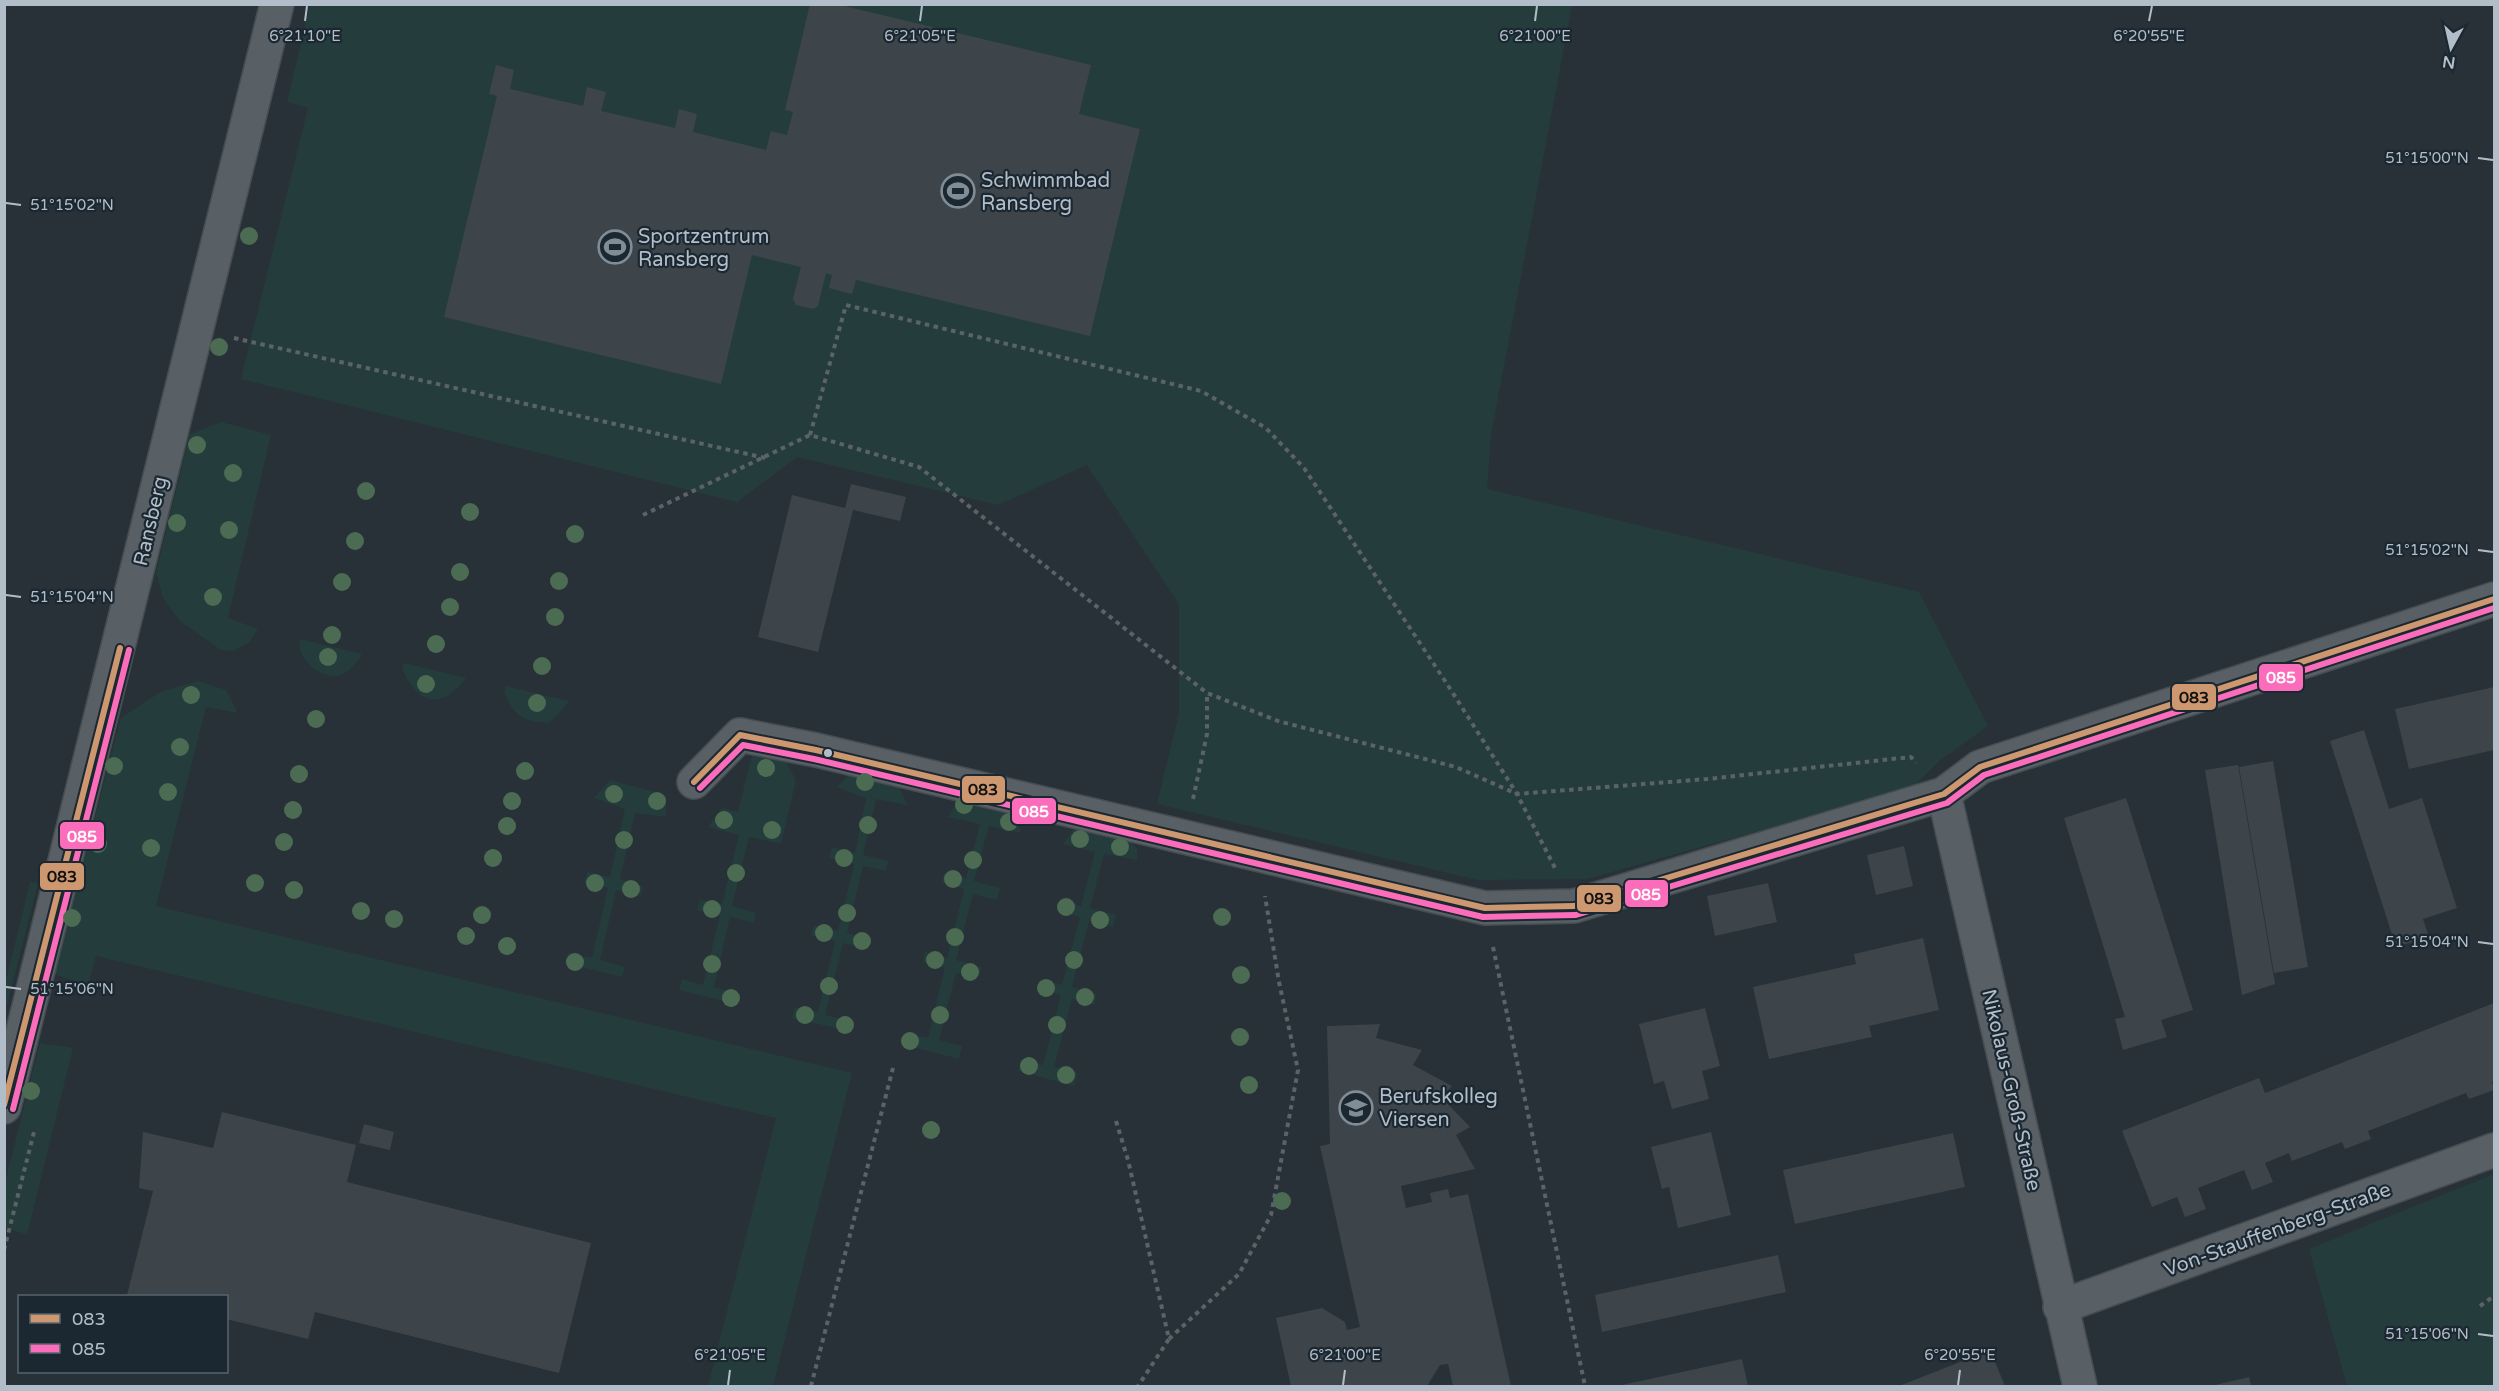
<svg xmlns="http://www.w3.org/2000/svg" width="2499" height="1391" font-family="'Varela Round',sans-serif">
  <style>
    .green { fill: #253c3c }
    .building { fill: #3d454a }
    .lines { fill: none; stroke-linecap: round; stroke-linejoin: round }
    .minor-casing { stroke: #464d52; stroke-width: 36 }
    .path { stroke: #5b6368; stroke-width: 4; stroke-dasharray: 4.5 4.5; stroke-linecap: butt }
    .minor { stroke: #585f65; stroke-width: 33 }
    .bus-1-casing { stroke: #1b2832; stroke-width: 10 }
    .bus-2-casing { stroke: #1b2832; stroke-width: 10 }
    .bus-1 { stroke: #cd976f; stroke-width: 6 }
    .bus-2 { stroke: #fb6dba; stroke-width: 6 }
    .tree { fill: #4b6b53 }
    .ticks { fill: none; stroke: #b1bec9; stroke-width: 2 }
    .bus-dot { fill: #b1bec9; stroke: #1b2832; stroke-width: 2 }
    .labels { text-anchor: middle; stroke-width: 4.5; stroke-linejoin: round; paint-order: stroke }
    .poi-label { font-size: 20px; fill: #b1bec9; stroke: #1b2832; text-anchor: start }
    .street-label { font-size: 20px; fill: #b1bec9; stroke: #1b2832 }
    .ticks-label { font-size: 15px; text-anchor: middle; fill: #b1bec9; stroke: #1b2832; stroke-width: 4.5; stroke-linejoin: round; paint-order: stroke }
    .line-badge { stroke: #1b2832; stroke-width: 2 }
    .badge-label { font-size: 16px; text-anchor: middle; font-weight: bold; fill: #fff }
    .pale-badge-label { font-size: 16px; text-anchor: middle; font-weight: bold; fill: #111 }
  </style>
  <rect width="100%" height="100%" fill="#283137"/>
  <path class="green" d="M 310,5 L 1572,5 L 1491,435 L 1487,489 L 1919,592 L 1988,726 L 1939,761 L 1912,788 L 1587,879 L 1478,880 L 1157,804 L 1179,713 L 1179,604 L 1087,465 L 998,505 L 797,457 L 737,502 L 241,379 L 308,108 L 287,102 Z
    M 221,422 L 271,435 L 228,618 L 258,629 L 250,642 L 233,651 L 221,650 L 180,621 L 163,598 L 156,573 L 190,434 Z
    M 300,639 L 362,654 C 357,662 352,670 343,674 C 323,683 295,659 300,639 Z
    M 404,663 L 466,678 C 442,711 418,705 402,669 Z
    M 198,681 L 226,690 L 238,713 L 206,707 L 156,906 L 852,1073 L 773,1386 L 708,1386 L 776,1118 L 96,956 L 88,986 L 54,974 L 121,718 L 162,691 Z
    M 506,686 L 569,701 L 557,716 L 547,723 C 521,721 514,715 504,692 Z
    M 753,750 L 783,757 L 796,780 L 781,844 L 749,837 L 732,906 L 756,913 L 754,923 L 730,917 L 714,987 L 738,994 L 736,1004 L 679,990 L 682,979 L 703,985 L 720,915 L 697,910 L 700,900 L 722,904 L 739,835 L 708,827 L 722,808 L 738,812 Z
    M 852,771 L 896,782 L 908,805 L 876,799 L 863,855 L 888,861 L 886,871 L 863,866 L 847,933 L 870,938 L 868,949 L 843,943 L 825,1015 L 851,1021 L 849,1031 L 792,1018 L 795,1007 L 818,1012 L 835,941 L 811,935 L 814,925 L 838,931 L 854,864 L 829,858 L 832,847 L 855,853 L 866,798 L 837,787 Z
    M 610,780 L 666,795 L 666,817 L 635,813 L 620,879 L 643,886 L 641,896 L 616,890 L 600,960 L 625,967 L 622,977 L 565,963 L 568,953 L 592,958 L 608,888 L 584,883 L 587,872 L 610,877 L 625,809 L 594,798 Z
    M 960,797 L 1013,810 L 1022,833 L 989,826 L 974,881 L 1000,888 L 997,900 L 973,894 L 956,960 L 981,967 L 979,977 L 956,973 L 939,1040 L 962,1046 L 959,1059 L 902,1044 L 905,1033 L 928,1038 L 945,967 L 923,962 L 925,952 L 947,958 L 964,889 L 942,883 L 944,873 L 966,878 L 980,824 L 948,817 Z
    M 1086,827 L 1126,839 L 1137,848 L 1137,860 L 1104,854 L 1090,908 L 1116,915 L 1113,927 L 1089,921 L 1072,987 L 1097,994 L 1094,1005 L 1072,999 L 1054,1067 L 1078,1073 L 1074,1086 L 1018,1071 L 1021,1060 L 1043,1065 L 1061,995 L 1038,989 L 1040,980 L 1062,985 L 1080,917 L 1057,910 L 1060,900 L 1081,906 L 1095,852 L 1063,844 L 1074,829 Z
    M 30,882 L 38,883 L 5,1013 L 5,984 Z
    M 40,1043 L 73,1048 L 27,1235 L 5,1227 L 5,1183 Z
    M 2494,1174 L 2494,1386 L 2347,1386 L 2309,1249 Z"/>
  <path class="building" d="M 810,4 L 836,4 L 1091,65 L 1079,114 L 1140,129 L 1090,336 L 856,280 L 852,294 L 829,288 L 832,275 L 826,273 L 818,306 L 813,309 L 796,305 L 793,299 L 801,267 L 752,255 L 721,384 L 444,317 L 497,96 L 489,94 L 496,65 L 514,70 L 510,89 L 583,106 L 587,87 L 606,92 L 601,111 L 675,128 L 679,109 L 697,114 L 693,132 L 766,150 L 771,131 L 787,135 L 793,112 L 785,110 Z
    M 851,484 L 906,497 L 900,521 L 853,510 L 818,652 L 758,637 L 792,495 L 845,508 Z
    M 2494,687 L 2494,750 L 2409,769 L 2395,709 Z
    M 2364,730 L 2389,809 L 2422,798 L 2457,908 L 2423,919 L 2429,937 L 2396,947 L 2330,741 Z
    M 2273,761 L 2308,967 L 2274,973 L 2239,767 Z
    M 2238,765 L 2275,984 L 2242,995 L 2205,770 Z
    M 2126,798 L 2193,1010 L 2161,1020 L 2167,1037 L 2123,1050 L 2115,1019 L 2125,1017 L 2064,818 Z
    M 1904,846 L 1913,886 L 1876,895 L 1867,855 Z
    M 1768,883 L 1777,922 L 1715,936 L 1707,896 Z
    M 1923,938 L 1939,1010 L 1869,1026 L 1872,1037 L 1769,1059 L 1753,987 L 1856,964 L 1854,954 Z
    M 2494,1003 L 2494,1081 L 2492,1082 L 2494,1090 L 2469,1099 L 2466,1093 L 2368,1131 L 2371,1139 L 2345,1149 L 2342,1142 L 2292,1161 L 2289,1153 L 2265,1163 L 2273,1182 L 2252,1190 L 2244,1170 L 2198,1188 L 2206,1209 L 2185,1217 L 2177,1197 L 2152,1207 L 2122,1131 L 2259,1078 L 2265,1093 Z
    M 1705,1008 L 1720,1066 L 1702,1071 L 1709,1099 L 1672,1109 L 1664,1081 L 1654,1084 L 1639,1024 Z
    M 1380,1024 L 1376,1038 L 1422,1050 L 1413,1065 L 1452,1086 L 1441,1097 L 1470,1127 L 1456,1135 L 1475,1169 L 1401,1186 L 1406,1208 L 1432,1202 L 1430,1193 L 1448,1189 L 1450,1198 L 1468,1194 L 1511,1386 L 1453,1386 L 1448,1364 L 1440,1365 L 1427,1386 L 1291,1386 L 1276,1318 L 1322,1308 L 1345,1322 L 1347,1330 L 1360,1327 L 1320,1146 L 1330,1144 L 1327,1026 Z
    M 222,1112 L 356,1145 L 347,1182 L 591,1243 L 559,1373 L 315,1312 L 308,1339 L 226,1319 L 226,1296 L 135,1296 L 127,1295 L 153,1191 L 139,1188 L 143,1132 L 213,1148 Z
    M 364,1124 L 394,1132 L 390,1150 L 359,1143 Z
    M 1711,1132 L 1731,1215 L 1678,1228 L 1669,1187 L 1662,1189 L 1651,1147 Z
    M 1953,1133 L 1965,1187 L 1795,1224 L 1783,1170 Z
    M 1778,1255 L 1786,1292 L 1602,1332 L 1595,1295 Z
    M 1990,1350 L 2005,1386 L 1899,1386 L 1950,1366 Z
    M 1742,1359 L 1748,1386 L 1622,1386 L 1622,1385 Z
    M 2249,1377 L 2251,1386 L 2211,1386 Z"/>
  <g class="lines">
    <defs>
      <path id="minor" d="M 694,782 L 740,735 L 816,750 L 1485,908 L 1574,906 L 1944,794 L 1980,767 L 2494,599
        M 1944,794 L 2080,1386
        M 4,1107 C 97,740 186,372 277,4
        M 2060,1307 L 2494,1150"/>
    </defs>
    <use href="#minor" class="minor-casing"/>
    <path class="path" d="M 234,338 L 765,458
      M 810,435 L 846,305 L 1201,391 L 1266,428 L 1304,468 L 1449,687 L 1517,794 L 1555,868
      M 643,515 L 810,435 L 919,467 L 1207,693 L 1278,721 L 1456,767 L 1517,794 L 1707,779 L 1911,757 L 1916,763
      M 1193,799 L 1207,734 L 1207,693
      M 1493,947 L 1585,1386
      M 1116,1121 L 1128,1160 L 1169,1339 L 1138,1386
      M 4,1250 L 34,1132
      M 2480,1306 L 2494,1296
      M 1169,1339 L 1239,1274 L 1271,1215 L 1298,1070 L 1279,982 L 1265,896
      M 811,1386 L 893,1068"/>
    <use href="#minor" class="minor"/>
    <defs>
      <path id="bus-1" d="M 694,782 L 740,735 L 816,750 L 1485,908 L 1574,906 L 1944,794 L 1980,767 L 2494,599
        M 4,1105 L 120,648"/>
      <path id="bus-2" d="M 700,788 L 743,745 L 814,759 L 1483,917 L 1576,915 L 1947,803 L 1984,775 L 2494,608
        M 13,1109 L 129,650"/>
    </defs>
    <use href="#bus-1" class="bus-1-casing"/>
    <use href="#bus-2" class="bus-2-casing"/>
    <use href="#bus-1" class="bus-1"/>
    <use href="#bus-2" class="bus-2"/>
  </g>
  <g class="tree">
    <circle cx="249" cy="236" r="9"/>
    <circle cx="219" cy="347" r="9"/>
    <circle cx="197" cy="445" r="9"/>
    <circle cx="233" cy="473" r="9"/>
    <circle cx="366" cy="491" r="9"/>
    <circle cx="470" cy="512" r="9"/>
    <circle cx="177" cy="523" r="9"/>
    <circle cx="229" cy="530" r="9"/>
    <circle cx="575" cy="534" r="9"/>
    <circle cx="355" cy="541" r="9"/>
    <circle cx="460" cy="572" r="9"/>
    <circle cx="559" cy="581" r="9"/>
    <circle cx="342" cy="582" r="9"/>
    <circle cx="213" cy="597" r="9"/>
    <circle cx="450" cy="607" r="9"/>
    <circle cx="555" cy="617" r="9"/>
    <circle cx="332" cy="635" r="9"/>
    <circle cx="436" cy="644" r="9"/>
    <circle cx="328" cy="657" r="9"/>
    <circle cx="542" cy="666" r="9"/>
    <circle cx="426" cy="684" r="9"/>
    <circle cx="191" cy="695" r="9"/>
    <circle cx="537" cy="703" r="9"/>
    <circle cx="316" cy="719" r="9"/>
    <circle cx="180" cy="747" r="9"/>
    <circle cx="114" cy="766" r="9"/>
    <circle cx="766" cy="768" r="9"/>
    <circle cx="525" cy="771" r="9"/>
    <circle cx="299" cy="774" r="9"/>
    <circle cx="865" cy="782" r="9"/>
    <circle cx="168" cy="792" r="9"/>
    <circle cx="614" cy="794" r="9"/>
    <circle cx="512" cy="801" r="9"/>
    <circle cx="657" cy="801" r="9"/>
    <circle cx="964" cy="805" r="9"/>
    <circle cx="293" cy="810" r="9"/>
    <circle cx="724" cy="820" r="9"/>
    <circle cx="1009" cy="822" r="9"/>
    <circle cx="868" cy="825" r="9"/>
    <circle cx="507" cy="826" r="9"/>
    <circle cx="772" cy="830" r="9"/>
    <circle cx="1080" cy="839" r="9"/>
    <circle cx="624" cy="840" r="9"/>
    <circle cx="284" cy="842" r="9"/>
    <circle cx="98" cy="844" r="9"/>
    <circle cx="1120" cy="847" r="9"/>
    <circle cx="151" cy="848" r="9"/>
    <circle cx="493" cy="858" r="9"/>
    <circle cx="844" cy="858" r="9"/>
    <circle cx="973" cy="860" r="9"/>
    <circle cx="736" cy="873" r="9"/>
    <circle cx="953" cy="879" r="9"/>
    <circle cx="255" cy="883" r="9"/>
    <circle cx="595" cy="883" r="9"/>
    <circle cx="631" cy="889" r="9"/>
    <circle cx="294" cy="890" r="9"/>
    <circle cx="1066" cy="907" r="9"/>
    <circle cx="712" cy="909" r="9"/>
    <circle cx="361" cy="911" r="9"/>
    <circle cx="847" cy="913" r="9"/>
    <circle cx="482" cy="915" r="9"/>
    <circle cx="1222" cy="917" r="9"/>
    <circle cx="72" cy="918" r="9"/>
    <circle cx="394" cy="919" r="9"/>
    <circle cx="1100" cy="920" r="9"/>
    <circle cx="824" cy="933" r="9"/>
    <circle cx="466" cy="936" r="9"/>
    <circle cx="955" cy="937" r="9"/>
    <circle cx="862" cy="941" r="9"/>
    <circle cx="507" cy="946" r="9"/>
    <circle cx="935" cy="960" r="9"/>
    <circle cx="1074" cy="960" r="9"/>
    <circle cx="575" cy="962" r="9"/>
    <circle cx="712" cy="964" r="9"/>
    <circle cx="970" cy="972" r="9"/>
    <circle cx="1241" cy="975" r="9"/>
    <circle cx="829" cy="986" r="9"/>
    <circle cx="1046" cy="988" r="9"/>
    <circle cx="1085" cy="997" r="9"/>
    <circle cx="731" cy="998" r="9"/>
    <circle cx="805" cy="1015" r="9"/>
    <circle cx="940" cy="1015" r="9"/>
    <circle cx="845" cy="1025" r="9"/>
    <circle cx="1057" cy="1025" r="9"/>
    <circle cx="1240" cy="1037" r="9"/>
    <circle cx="910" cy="1041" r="9"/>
    <circle cx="1029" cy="1066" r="9"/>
    <circle cx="1066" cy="1075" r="9"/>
    <circle cx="1249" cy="1085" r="9"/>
    <circle cx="31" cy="1091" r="9"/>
    <circle cx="931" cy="1130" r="9"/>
    <circle cx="1282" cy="1201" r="9"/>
  </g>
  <path class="ticks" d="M 305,21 L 307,6M 920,21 L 922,6M 1535,21 L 1537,6M 2149,21 L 2152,6M 2478,158 L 2493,160M 6,203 L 21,205M 2478,550 L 2493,552M 6,595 L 21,597M 2478,942 L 2493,944M 6,987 L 21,989M 2478,1334 L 2493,1336M 728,1385 L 730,1370M 1343,1385 L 1345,1370M 1958,1385 L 1960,1370"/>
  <defs>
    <symbol id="stadium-ring" viewBox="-11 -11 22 22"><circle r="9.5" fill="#1b2832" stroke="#818d96" stroke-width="1.5"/><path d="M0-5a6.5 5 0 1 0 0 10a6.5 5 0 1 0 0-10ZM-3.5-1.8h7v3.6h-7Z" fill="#818d96"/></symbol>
    <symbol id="school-ring" viewBox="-11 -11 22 22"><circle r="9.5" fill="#1b2832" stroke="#818d96" stroke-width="1.5"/><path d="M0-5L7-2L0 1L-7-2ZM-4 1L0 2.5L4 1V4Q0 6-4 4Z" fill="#818d96"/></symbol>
  </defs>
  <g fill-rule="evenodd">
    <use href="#stadium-ring" x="939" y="172" width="38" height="38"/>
    <use href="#stadium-ring" x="596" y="228" width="38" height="38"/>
    <use href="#school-ring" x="1337" y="1089" width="38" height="38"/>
  </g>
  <circle class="bus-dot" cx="828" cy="753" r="5"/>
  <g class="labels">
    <g class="poi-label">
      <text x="981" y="187">Schwimmbad<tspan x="981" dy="23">Ransberg</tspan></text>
      <text x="638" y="243">Sportzentrum<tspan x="638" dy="23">Ransberg</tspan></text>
      <text x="1379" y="1103">Berufskolleg<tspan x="1379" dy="23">Viersen</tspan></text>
    </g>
    <g class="street-label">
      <text transform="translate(150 521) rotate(-77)" y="7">Ransberg</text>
      <text transform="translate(2012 1090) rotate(77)" y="7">Nikolaus-Groß-Straße</text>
      <text transform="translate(2277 1229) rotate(-20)" y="7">Von-Stauffenberg-Straße</text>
    </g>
  </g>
  <g class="ticks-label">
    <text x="305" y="41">6°21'10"E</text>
    <text x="920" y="41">6°21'05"E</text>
    <text x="1535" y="41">6°21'00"E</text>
    <text x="2149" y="41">6°20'55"E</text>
    <text x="2427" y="163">51°15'00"N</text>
    <text x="72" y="210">51°15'02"N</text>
    <text x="2427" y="555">51°15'02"N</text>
    <text x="72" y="602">51°15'04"N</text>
    <text x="2427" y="947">51°15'04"N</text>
    <text x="72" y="994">51°15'06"N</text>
    <text x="2427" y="1339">51°15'06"N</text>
    <text x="730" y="1360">6°21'05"E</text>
    <text x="1345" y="1360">6°21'00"E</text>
    <text x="1960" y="1360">6°20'55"E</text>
  </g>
  <g class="line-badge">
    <rect x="2258" y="663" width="46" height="29" rx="6" fill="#fb6dba"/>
    <rect x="2171" y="683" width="46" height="28" rx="6" fill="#cd976f"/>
    <rect x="961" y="775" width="45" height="29" rx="6" fill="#cd976f"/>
    <rect x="1011" y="797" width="46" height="28" rx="6" fill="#fb6dba"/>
    <rect x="59" y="821" width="46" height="29" rx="6" fill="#fb6dba"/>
    <rect x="39" y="862" width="46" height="29" rx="6" fill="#cd976f"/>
    <rect x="1624" y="879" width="45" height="29" rx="6" fill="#fb6dba"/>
    <rect x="1576" y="884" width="46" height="29" rx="6" fill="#cd976f"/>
  </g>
  <g class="badge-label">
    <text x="2281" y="683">085</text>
    <text x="1034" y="817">085</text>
    <text x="82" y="842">085</text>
    <text x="1646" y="900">085</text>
  </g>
  <g class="pale-badge-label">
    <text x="2194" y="703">083</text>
    <text x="983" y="795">083</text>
    <text x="62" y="882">083</text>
    <text x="1599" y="904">083</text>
  </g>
  <rect width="2499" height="1391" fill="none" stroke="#b1bec9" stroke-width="12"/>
  <rect x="18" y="1295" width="210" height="78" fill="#1b2832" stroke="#57646e" stroke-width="1.5"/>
  <rect x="30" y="1314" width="30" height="9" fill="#cd976f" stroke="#57646e" stroke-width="1.5"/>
  <text x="72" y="1325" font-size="18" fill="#b1bec9">083</text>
  <rect x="30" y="1344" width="30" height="9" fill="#fb6dba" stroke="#57646e" stroke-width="1.5"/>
  <text x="72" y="1355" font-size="18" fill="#b1bec9">085</text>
  <g transform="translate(2451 48) rotate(188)" stroke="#1b2832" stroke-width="4.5" paint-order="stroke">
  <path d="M0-4.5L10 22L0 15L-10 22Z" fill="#b1bec9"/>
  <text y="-9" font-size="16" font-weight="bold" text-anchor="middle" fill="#b1bec9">N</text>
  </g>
</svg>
